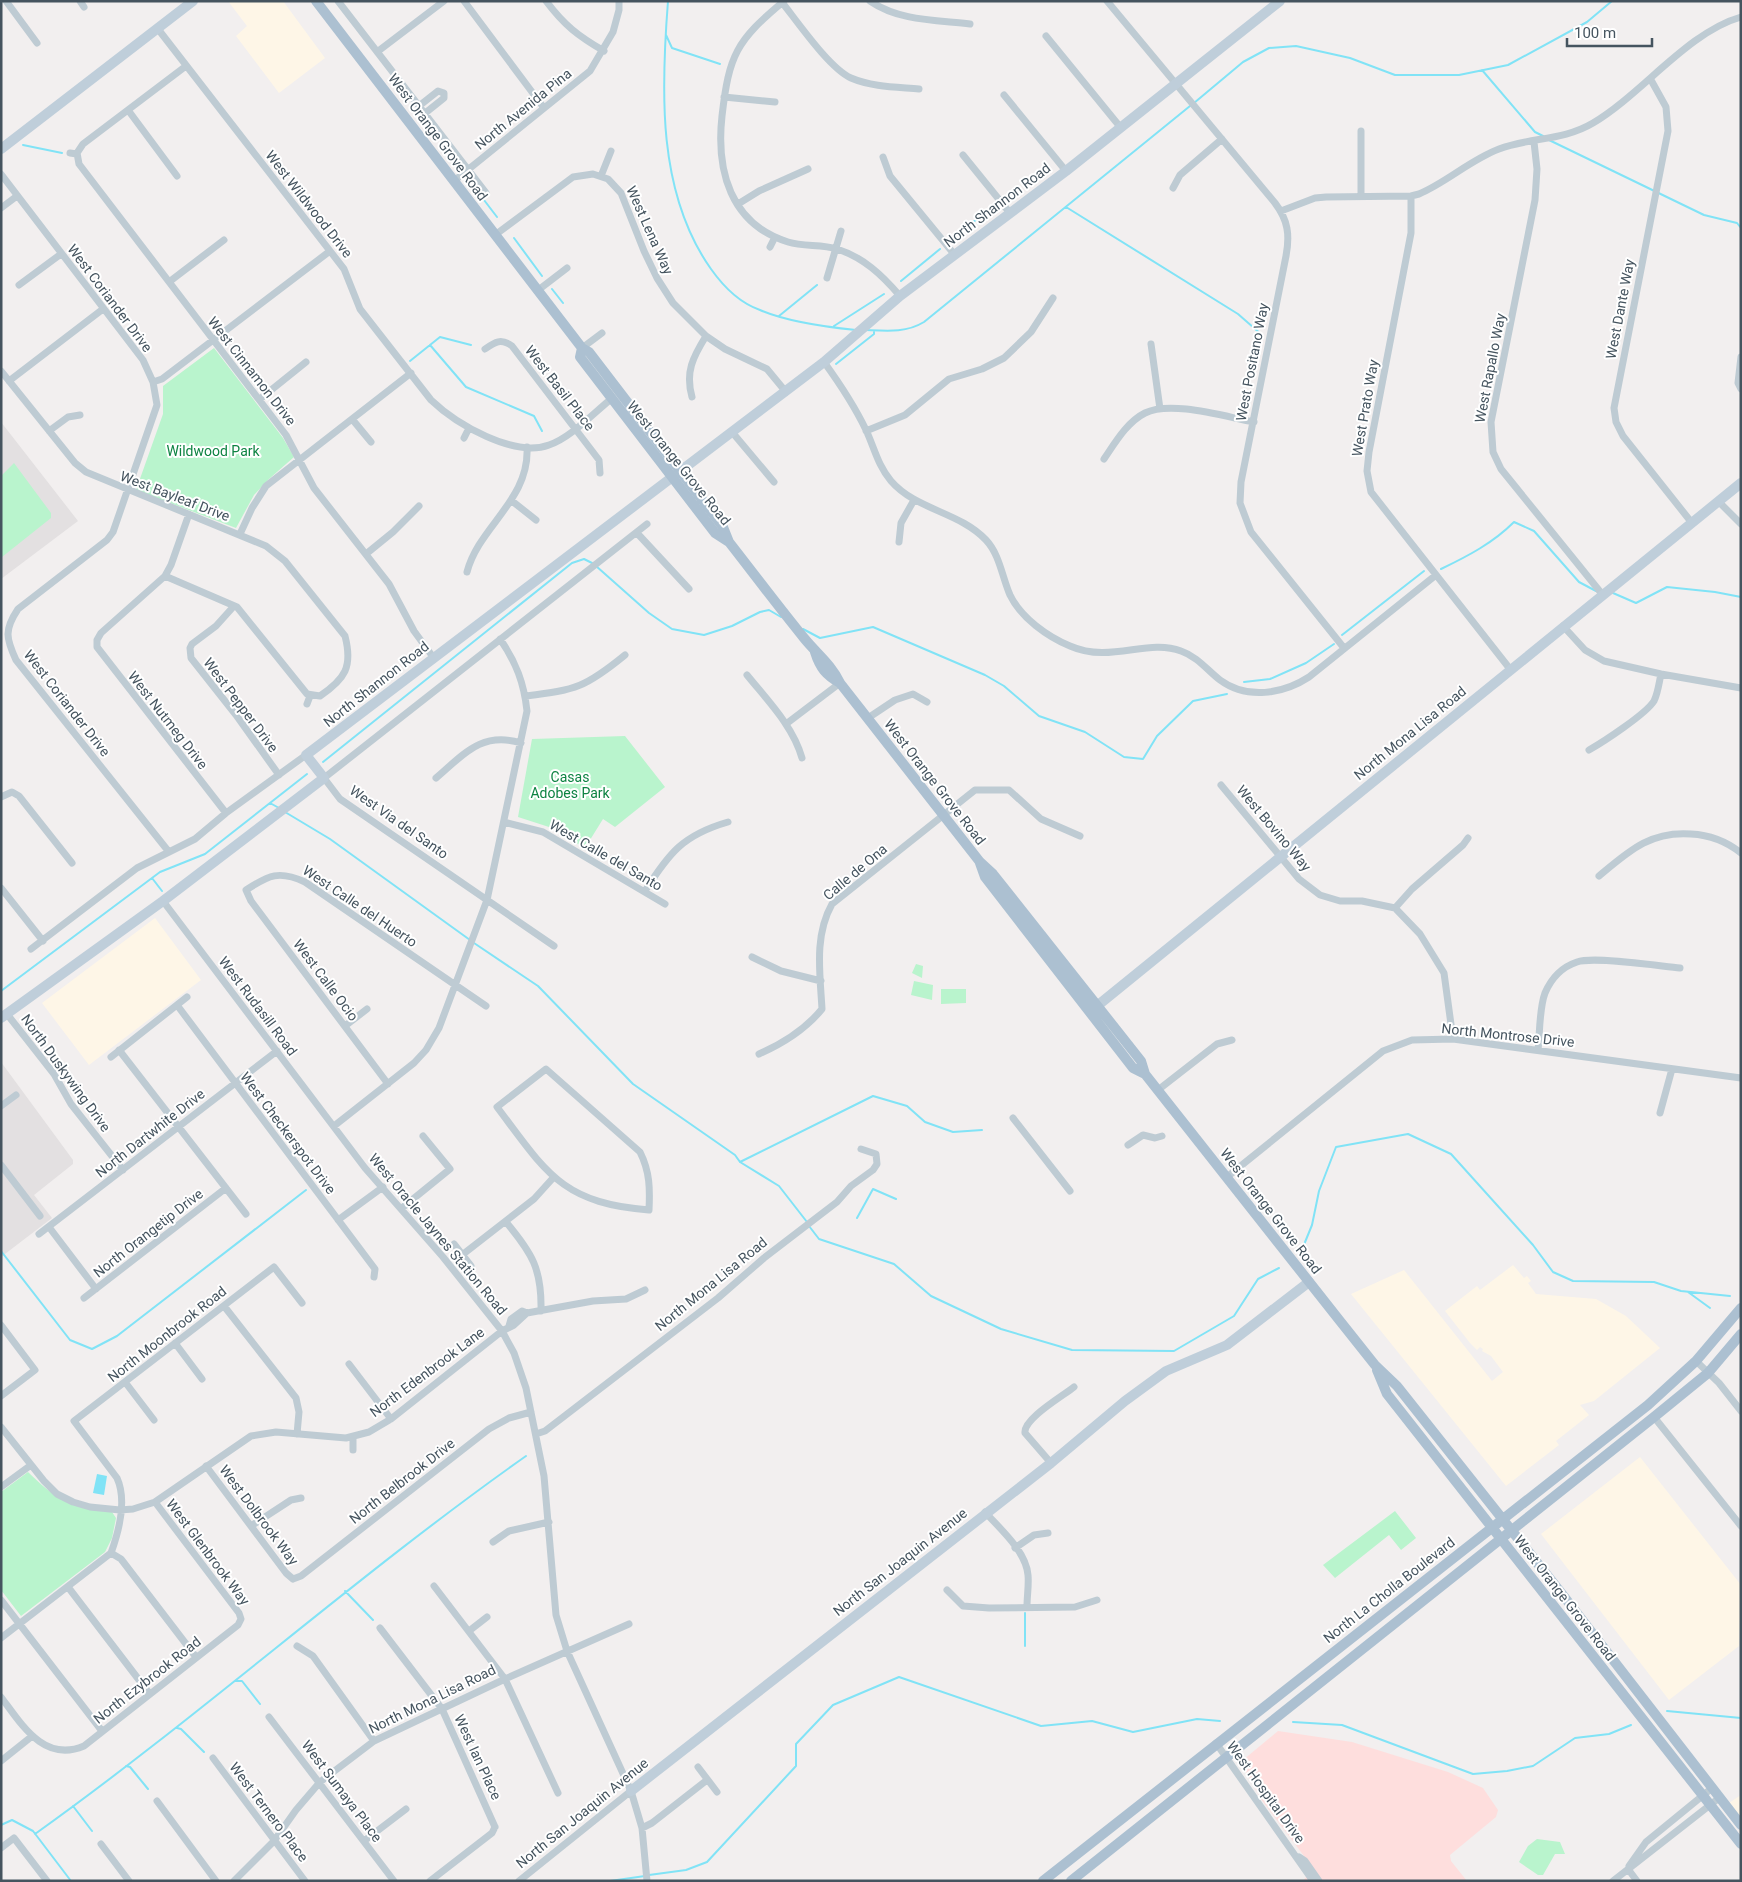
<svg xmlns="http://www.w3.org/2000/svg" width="1742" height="1882" font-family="Roboto,sans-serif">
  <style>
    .commercial { fill: #fef6e7 }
    .education { fill: #e3e0e1 }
    .medical { fill: #fededd }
    .green { fill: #b9f4cd }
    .water { fill: #81e3f6 }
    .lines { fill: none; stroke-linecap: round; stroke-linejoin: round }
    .stream { stroke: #81e3f6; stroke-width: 2 }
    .street { stroke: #becbd3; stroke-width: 7 }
    .secondary { stroke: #bfceda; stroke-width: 10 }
    .primary { stroke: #acc0d1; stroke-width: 10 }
    .labels { text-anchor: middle; stroke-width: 4; stroke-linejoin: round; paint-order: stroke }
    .street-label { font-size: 14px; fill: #45545f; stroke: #fff }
    .park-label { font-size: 14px; fill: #0d8342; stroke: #fff }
  </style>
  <rect width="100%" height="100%" fill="#f2efef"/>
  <path class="commercial" d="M 228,1 L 283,1 L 325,58 L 279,93 L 236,36 L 247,26 Z
    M 155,918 L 201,980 L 89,1065 L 42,1003 Z
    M 1513,1265 L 1524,1278 L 1527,1276 L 1531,1281 L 1528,1283 L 1536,1294 L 1596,1299 L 1626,1316 L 1660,1348 L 1594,1401 L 1580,1405 L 1589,1415 L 1556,1441 L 1559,1445 L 1506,1486 L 1351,1294 L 1404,1270 L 1492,1381 L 1503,1372 L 1491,1356 L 1482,1351 L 1483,1349 L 1480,1347 L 1477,1350 L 1470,1343 L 1445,1311 L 1477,1286 L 1480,1290 Z
    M 1640,1457 L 1741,1585 L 1739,1646 L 1669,1700 L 1541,1534 Z
    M 1741,1795 L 1741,1817 L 1729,1803 Z"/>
  <path class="education" d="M 1,422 L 78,521 L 1,579 Z
    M 1,1062 L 73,1160 L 73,1164 L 34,1195 L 52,1218 L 1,1257 Z"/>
  <path class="medical" d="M 1278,1731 L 1352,1742 L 1448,1772 L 1483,1788 L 1498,1810 L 1496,1817 L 1450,1855 L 1451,1861 L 1467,1881 L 1303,1881 L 1313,1868 L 1261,1799 L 1246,1772 L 1243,1760 Z"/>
  <path class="green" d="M 214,348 L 283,438 L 294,457 L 269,479 L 254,495 L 236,528 L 136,490 L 163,414 L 163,386 Z
    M 14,463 L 51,513 L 51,518 L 2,557 L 1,476 Z
    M 625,736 L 665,787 L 615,827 L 603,819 L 585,848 L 549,827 L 518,817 L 532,739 Z
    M 916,964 L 923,966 L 922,978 L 912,973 Z
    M 914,981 L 933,985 L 932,1000 L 911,995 Z
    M 941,989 L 966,989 L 966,1003 L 941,1004 Z
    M 28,1472 C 55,1499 73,1509 112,1512 L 116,1518 L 112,1538 L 105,1552 L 21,1616 L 1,1590 L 1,1492 Z
    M 1395,1511 L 1416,1538 L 1401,1550 L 1389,1535 L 1335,1578 L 1323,1565 Z
    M 1537,1839 L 1560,1842 L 1565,1854 L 1555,1854 L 1543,1875 L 1538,1875 L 1519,1862 L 1528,1846 Z"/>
  <path class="water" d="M 97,1474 L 107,1476 L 104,1495 L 93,1493 Z"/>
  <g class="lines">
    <path class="stream" d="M 668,1 C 661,90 657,193 711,269 C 723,286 740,303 760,310 C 788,322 826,327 856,330
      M 666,35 L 672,48 L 720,64
      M 1482,70 L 1535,132 L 1543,136
      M 1194,103 L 1243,62 L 1269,48 L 1296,46 L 1350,58 L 1395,75 L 1459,75 L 1508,65 L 1587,22 L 1612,1
      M 1549,140 L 1704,215 L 1737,223 L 1741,228
      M 23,145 L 62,153
      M 1004,199 L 1014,192
      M 484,200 L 497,217
      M 1066,207 L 1238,314 L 1262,335
      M 514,238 L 542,276
      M 952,238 L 997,204
      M 901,281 L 940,249
      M 552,289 L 563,303
      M 779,316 L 817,285
      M 834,326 L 884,294
      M 866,330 C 887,331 906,333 924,322 L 1190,106
      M 430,345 L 466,387 L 534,416 L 542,431
      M 410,361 L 440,337 L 471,345
      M 836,364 L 874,334 L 874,331
      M 596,566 L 649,613 L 672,629 L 704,635 L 732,626 L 760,612 L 769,610 L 781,617
      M 1441,569 C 1468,556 1493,543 1514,522 L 1534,531 L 1579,582 L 1596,591
      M 1613,593 L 1636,603 L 1667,587 L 1715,592 L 1741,597
      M 803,629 L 820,638 L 873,627 L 985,675 L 1004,686 L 1039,716 L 1085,732 L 1124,757 L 1143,759 L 1157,736 L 1193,701 L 1227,694
      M 1342,635 L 1424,571
      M 1244,682 L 1270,679 L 1306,663 L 1334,644
      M 323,762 L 572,563 L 584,559 L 592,563
      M 270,803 L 279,808
      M 285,812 L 330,839 L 470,940
      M 152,878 L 162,891
      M 474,943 L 538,986 L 633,1084 L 735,1155 L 740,1162 L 779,1186 L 807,1222
      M 1,991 L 160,872 L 205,854 L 307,774
      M 740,1162 L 873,1096 L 907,1106 L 925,1122 L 953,1132 L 982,1130
      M 857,1218 L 873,1189 L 896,1199
      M 809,1226 L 819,1239 L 894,1264 L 931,1296 L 1001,1329 L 1072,1350 L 1174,1351 L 1234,1316 L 1258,1279 L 1279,1268
      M 1,1251 L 70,1340 L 92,1349 L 117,1336 L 306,1190
      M 1301,1252 L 1312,1225 L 1319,1191 L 1336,1147 L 1408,1134 L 1451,1154 L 1533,1245 L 1553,1272 L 1573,1281 L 1654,1282 L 1681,1291 L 1730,1296
      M 1688,1292 L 1710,1308
      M 345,1591 L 373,1620
      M 1025,1646 L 1025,1613
      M 236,1681 L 242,1681 L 260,1704
      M 1667,1711 L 1741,1718
      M 1293,1722 L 1342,1725 L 1473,1774 L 1507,1771 L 1533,1766 L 1575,1738 L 1609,1734 L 1631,1725
      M 177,1728 L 181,1729 L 204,1752
      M 126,1766 L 130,1767 L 148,1789
      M 73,1806 L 92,1831
      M 1,1825 L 12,1820 L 33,1831 L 71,1881
      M 35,1834 C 203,1714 357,1575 526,1456
      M 649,1875 L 686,1870 L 707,1862 L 796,1766 L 796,1744 L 833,1705 L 899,1677 L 1041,1726 L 1092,1721 L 1133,1732 L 1197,1719 L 1220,1721
      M 610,1881 L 645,1876"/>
    <path class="street" d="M 6,1 L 37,43
      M 80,1 L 84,7
      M 338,1 L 486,193
      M 464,1 L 544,108
      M 546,1 C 564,25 578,36 604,51
      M 781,1 C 797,21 829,68 851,78 C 872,87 897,87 919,89
      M 784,1 C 736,41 729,55 722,116 C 716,170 730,224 788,242 C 804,247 821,244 837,249 C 863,257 882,275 900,296
      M 870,1 C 899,21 936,20 970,24
      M 1107,1 L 1275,203 C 1288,220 1290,235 1286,256 L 1241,482 L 1240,503 L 1251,532 L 1344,648
      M 158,29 L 344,269 L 360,309 L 431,400 C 456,424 514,458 549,445 C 570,438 594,413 611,399
      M 1046,36 L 1121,128
      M 377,52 L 444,1
      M 186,66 L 83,144 L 77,153 L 79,164 L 286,435 L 314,488 L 389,584 L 414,631 L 433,657
      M 1651,80 L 1666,107 L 1668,131 L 1614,408 L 1616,422 L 1623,436 L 1692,523
      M 1004,95 L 1066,171
      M 724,97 L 775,102
      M 419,106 L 438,91 L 444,93 L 444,98 L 424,114
      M 128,110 L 177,176
      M 1361,131 L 1361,196
      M 1534,142 L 1537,169 L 1535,200 L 1491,422 L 1493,452 L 1501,469 L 1602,594
      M 70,153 L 77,154
      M 963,155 L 1010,213
      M 883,157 L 890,176 L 954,254
      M 1,174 L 143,360 L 153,382 L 157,405 L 113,532 L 107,540 L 18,609 C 4,630 6,638 16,660 L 169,852
      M 601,176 L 611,151
      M 454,181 L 590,71 L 613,32 L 619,10 L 619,1
      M 1173,188 L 1180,175 L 1222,139
      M 1411,196 L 1411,233 L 1369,452 L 1367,471 L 1371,492 L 1510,669
      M 738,204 L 759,191 L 808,169
      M 1,208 L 17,196
      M 1281,211 L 1315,198 L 1326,197 L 1411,196 L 1419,194 C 1447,182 1470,160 1499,149 C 1530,137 1563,141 1593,123 C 1642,94 1688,32 1741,17
      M 495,235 L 573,177 L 593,174 L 608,179 L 621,193 L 644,251 L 657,278 L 673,303 L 706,336 L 725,349 L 767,369 L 786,392
      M 770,247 L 775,237
      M 827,278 L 841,231
      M 169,282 L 224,240
      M 19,285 L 61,254
      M 537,291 L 567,268
      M 1151,344 L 1160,409
      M 582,348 L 602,333
      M 485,349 C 495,342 501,338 512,346 L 599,460 L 600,473
      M 1741,357 L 1738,383 L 1741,389
      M 824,362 C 840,384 854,405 866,430 C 874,447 878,466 891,481 C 916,510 960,512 986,540 C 1000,555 1002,577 1010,595 C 1021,618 1048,637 1070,646 C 1111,664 1147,638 1181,651 C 1198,657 1207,670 1220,680 C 1247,700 1283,694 1309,677 L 1436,575
      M 1,371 L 75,463 L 86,472 L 266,546 L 285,561 L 345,636 C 353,667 345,679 320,696 L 307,694 L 237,607 L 165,576
      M 9,381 L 103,309
      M 153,382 L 162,379 L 330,251
      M 692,397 C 685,372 693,357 706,336
      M 260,399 L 306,362
      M 352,419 L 371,442
      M 49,431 L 68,417 L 80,415
      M 866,431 L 905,415 L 949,379 L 982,369 L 1004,358 L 1031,332 L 1053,298
      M 732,432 L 774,482
      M 464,438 L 469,428
      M 1104,459 C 1115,443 1127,422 1145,413 C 1171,400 1226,417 1254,422
      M 512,501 L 536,520
      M 1718,501 L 1741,524
      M 189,514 L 171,565 L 165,576 L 101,633 L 97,640 L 97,647 L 226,813
      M 637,533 L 689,589
      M 240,534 L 252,508 L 266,486 L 411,373
      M 899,542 L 901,523 L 914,500
      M 366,554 L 393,532 L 419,506
      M 467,572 C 479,526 530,500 527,447
      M 234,606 L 216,626 L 192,644 L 190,648 L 191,658 L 236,715 L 279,775
      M 1563,626 L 1585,650 L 1604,661 L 1661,674 L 1741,688
      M 747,675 C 768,701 793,726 802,758
      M 526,696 C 576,690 586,687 625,655
      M 307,704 L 310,696
      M 868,718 L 895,700 L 913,694 L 927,702
      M 786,724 L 840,683
      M 1589,750 C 1603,742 1646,714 1654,701 C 1658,693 1659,683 1661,674
      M 436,778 C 464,754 482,731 521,743
      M 1221,785 L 1299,879 L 1320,895 L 1340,901 L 1362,901 L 1395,908 L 1420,934 L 1444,973 L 1453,1039
      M 1,797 L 12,792 L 19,796 L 72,863
      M 504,822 L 543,832 L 665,904
      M 1599,876 C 1629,851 1650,831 1691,834 C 1710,835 1726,841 1741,853
      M 1,888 L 43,941
      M 645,891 C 669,853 683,835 728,822
      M 163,901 L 365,1168 L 443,1257 L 502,1331 L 514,1353 L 526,1388 L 544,1476 L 556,1615 L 567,1651 L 631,1791 L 642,1828 L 647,1881
      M 1395,908 L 1412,889 L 1463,845 L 1468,838
      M 554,946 L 340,799 L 324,778 L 647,524
      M 31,949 L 137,868 L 195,839 L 226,813 L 306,755
      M 752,957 L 781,971 L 821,981
      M 177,1005 L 375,1269 L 374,1277
      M 7,1014 L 54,1074 L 71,1104 L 123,1170
      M 345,1026 L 367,1009
      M 119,1050 L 246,1214
      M 1538,1050 C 1540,1033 1539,1009 1545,993 C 1551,979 1562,967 1577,962 C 1594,956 1659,966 1680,968
      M 759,1054 C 784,1043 805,1030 822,1009 C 820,973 814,936 832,904 L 975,790 L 1009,790 L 1041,819 L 1080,836
      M 111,1057 L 187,997
      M 546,1069 L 640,1152 C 650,1172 650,1189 649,1210 C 561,1203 546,1172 497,1107 Z
      M 388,1084 L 251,901 L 246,890 C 269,875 279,870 305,882 L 486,1006
      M 1158,1090 L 1217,1044 L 1232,1040
      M 1,1106 L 16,1095
      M 1660,1113 L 1672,1069
      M 1013,1118 L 1070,1191
      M 334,1126 L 414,1063 L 426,1050 L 439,1028 L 487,900 L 527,711 C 524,683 516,662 500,639
      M 1128,1145 L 1143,1135 L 1155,1138 L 1162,1136
      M 1,1165 L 40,1216
      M 1227,1177 L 1383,1051 L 1412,1040 L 1453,1039 L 1741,1078
      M 402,1208 L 450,1169 L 423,1136
      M 338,1220 L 383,1187
      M 506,1222 C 532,1253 542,1269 541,1311
      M 49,1227 L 96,1289
      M 39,1234 L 277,1051
      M 454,1244 L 471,1266
      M 462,1255 L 534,1199 L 553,1178
      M 84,1298 L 226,1188
      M 224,1306 L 296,1398 L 299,1412 L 297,1434
      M 1,1325 L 35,1370 L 1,1396
      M 509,1326 L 511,1319 L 522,1311 L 527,1313 L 593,1301 L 626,1299 L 645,1290
      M 175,1343 L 202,1379
      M 1696,1361 L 1719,1383 L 1741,1411
      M 349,1364 L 391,1419
      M 125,1382 L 154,1420
      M 1654,1417 L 1741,1526
      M 1,1427 L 44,1481 L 57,1494 L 73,1502 L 90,1507 L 120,1510 L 133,1509 L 155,1502 L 251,1436 L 276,1432 L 346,1438 L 369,1432 L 391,1419 L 502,1331 L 514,1325 L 527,1313
      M 536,1434 L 545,1431 L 718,1298 L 764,1258 L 837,1202 L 851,1186 L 873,1170 L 877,1164 L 876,1154 L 861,1149
      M 353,1450 L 353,1437
      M 1051,1463 L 1025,1433 C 1023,1419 1063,1396 1074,1387
      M 206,1466 L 286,1573 L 293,1579
      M 1,1487 L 31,1465
      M 985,1512 C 1000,1529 1026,1551 1028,1575 C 1029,1585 1027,1596 1027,1606
      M 251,1526 L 291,1500 L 301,1498
      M 493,1542 L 509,1531 L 549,1522
      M 1015,1548 L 1034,1535 L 1048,1533
      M 111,1553 L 121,1559 L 196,1657
      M 293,1579 L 301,1576 L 489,1429 L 509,1418 L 531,1412
      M 434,1586 L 505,1679 L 558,1793
      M 68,1587 L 149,1693
      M 947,1590 L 963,1606 L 989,1608 L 1075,1607 L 1097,1600
      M 1,1600 L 102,1731
      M 380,1628 L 442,1709 L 495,1827
      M 469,1631 L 487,1617
      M 1,1638 L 111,1553 C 119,1531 127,1500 117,1478 L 74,1421 L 274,1267 L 302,1303
      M 297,1646 L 313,1656 L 374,1741
      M 1,1697 C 22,1725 44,1763 84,1746 L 238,1625 L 241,1619 L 239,1613 L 155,1502
      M 269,1717 L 394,1881
      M 1216,1743 L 1313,1881
      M 213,1758 L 305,1881
      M 1,1761 L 31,1737
      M 698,1767 L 717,1792
      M 157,1801 L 216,1881
      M 642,1828 L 652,1823 L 707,1780
      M 364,1841 L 406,1809
      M 101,1844 L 129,1881
      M 1,1848 L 14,1838 L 47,1881
      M 1299,1857 L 1305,1861 L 1319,1881
      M 1629,1866 L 1646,1842 L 1712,1788
      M 1628,1869 L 1637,1881
      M 234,1881 L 274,1841 L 296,1810 L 320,1782 L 374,1741 L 505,1679 L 629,1624
      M 430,1881 L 492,1833 L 495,1827
      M 519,1881 L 631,1791
      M 1613,1881 L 1719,1798"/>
    <path class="secondary" d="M 1,149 L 193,1
      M 1097,1006 L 1741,483
      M 1,1018 L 163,901 L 324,778 L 306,755 L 824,362 L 900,296 L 1066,171 L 1280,1
      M 631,1791 L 1051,1463 L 1125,1401 L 1166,1371 L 1227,1345 L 1309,1282"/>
    <path class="primary" d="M 316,1 L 582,348 L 589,352 L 723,527 L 729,542 C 754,574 778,606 804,638 C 817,654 831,664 840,683 L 980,862 L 993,874 L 1141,1061 L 1145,1074 L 1340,1321 L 1375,1365 L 1397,1386 L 1562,1594 L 1741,1825
      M 582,348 L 580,357 L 715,533 L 729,542
      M 815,652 C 820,668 826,675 840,683
      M 980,863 L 985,877 L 1133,1068 L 1145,1074
      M 1377,1370 L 1387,1394 L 1741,1844
      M 1043,1881 L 1648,1405 L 1696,1361 L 1741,1308
      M 1071,1881 L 1654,1417 L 1708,1373 L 1741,1334"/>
  </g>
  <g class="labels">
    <g class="street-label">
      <text transform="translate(523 109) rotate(-39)" y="5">North Avenida Pina</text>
      <text transform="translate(438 137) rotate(53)" y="5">West Orange Grove Road</text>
      <text transform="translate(309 204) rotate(52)" y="5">West Wildwood Drive</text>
      <text transform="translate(997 205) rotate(-37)" y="5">North Shannon Road</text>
      <text transform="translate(650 230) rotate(66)" y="5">West Lena Way</text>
      <text transform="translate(110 298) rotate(53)" y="5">West Coriander Drive</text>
      <text transform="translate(1620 309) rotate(-79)" y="5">West Dante Way</text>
      <text transform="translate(1252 362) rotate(-79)" y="5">West Positano Way</text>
      <text transform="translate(1490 368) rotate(-79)" y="5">West Rapallo Way</text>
      <text transform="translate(252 371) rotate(52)" y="5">West Cinnamon Drive</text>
      <text transform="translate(560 388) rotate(52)" y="5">West Basil Place</text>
      <text transform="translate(1365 408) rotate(-80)" y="5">West Prato Way</text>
      <text transform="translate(679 463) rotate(51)" y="5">West Orange Grove Road</text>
      <text transform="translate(175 496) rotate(21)" y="5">West Bayleaf Drive</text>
      <text transform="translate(376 684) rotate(-38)" y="5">North Shannon Road</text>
      <text transform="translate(67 703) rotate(52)" y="5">West Coriander Drive</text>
      <text transform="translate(241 705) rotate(53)" y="5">West Pepper Drive</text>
      <text transform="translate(168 720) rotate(52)" y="5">West Nutmeg Drive</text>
      <text transform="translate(1410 733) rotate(-39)" y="5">North Mona Lisa Road</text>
      <text transform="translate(935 782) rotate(52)" y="5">West Orange Grove Road</text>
      <text transform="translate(399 822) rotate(35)" y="5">West Via del Santo</text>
      <text transform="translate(1274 828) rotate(50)" y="5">West Bovino Way</text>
      <text transform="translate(606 855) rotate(30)" y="5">West Calle del Santo</text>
      <text transform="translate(855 872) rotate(-40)" y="5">Calle de Ona</text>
      <text transform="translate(360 906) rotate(34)" y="5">West Calle del Huerto</text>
      <text transform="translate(326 980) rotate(53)" y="5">West Calle Ocio</text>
      <text transform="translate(258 1006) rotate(53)" y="5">West Rudasill Road</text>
      <text transform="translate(1508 1035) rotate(6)" y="5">North Montrose Drive</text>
      <text transform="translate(66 1073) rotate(54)" y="5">North Duskywing Drive</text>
      <text transform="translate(150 1133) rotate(-38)" y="5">North Dartwhite Drive</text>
      <text transform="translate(288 1133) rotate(53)" y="5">West Checkerspot Drive</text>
      <text transform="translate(1271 1211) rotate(52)" y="5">West Orange Grove Road</text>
      <text transform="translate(148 1233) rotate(-38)" y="5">North Orangetip Drive</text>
      <text transform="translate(438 1234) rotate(50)" y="5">West Oracle Jaynes Station Road</text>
      <text transform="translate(711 1284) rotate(-39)" y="5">North Mona Lisa Road</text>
      <text transform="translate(167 1334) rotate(-38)" y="5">North Moonbrook Road</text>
      <text transform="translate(427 1372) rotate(-37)" y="5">North Edenbrook Lane</text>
      <text transform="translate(402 1481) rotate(-38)" y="5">North Belbrook Drive</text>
      <text transform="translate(259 1515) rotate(53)" y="5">West Dolbrook Way</text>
      <text transform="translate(208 1552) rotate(53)" y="5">West Glenbrook Way</text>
      <text transform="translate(900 1562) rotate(-38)" y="5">North San Joaquin Avenue</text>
      <text transform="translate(1389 1590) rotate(-38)" y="5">North La Cholla Boulevard</text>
      <text transform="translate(1565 1598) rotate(52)" y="5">West Orange Grove Road</text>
      <text transform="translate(147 1680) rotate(-38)" y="5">North Ezybrook Road</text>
      <text transform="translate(432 1699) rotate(-26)" y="5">North Mona Lisa Road</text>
      <text transform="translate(478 1757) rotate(65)" y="5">West Ian Place</text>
      <text transform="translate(342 1791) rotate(53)" y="5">West Sumaya Place</text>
      <text transform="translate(1266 1792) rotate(54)" y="5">West Hospital Drive</text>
      <text transform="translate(269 1812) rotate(53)" y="5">West Ternero Place</text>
      <text transform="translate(582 1813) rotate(-39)" y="5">North San Joaquin Avenue</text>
    </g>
    <g class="park-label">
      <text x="213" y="456">Wildwood Park</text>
      <text x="570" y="782">Casas<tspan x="570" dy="16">Adobes Park</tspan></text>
    </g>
  </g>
  <rect width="1742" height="1882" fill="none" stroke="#45545f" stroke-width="5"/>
  <path d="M1567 38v8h85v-8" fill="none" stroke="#45545f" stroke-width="2.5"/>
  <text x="1574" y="38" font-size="15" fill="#45545f" stroke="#ffffff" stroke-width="4" paint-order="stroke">100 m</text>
</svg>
